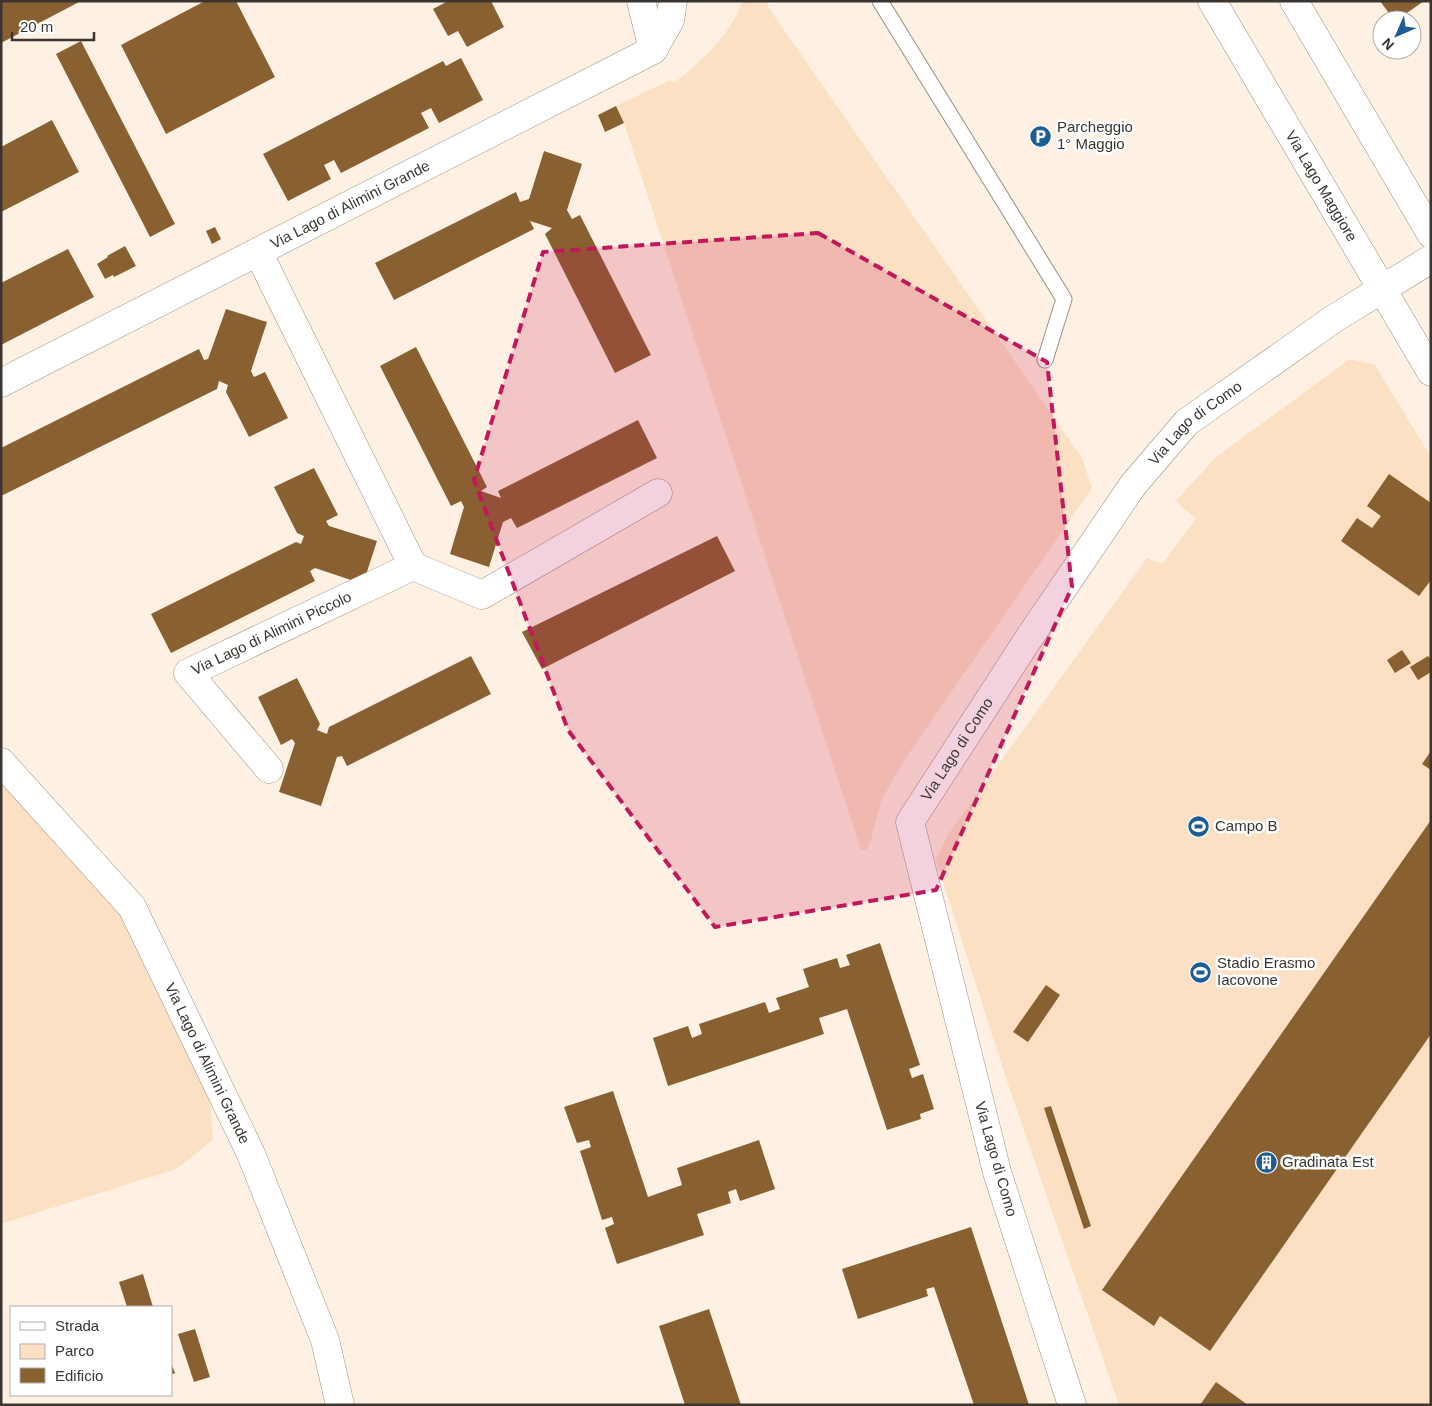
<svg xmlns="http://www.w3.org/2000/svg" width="1432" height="1406" font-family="Arial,sans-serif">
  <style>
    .green { fill: #fce0c4 }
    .building { fill: #896030 }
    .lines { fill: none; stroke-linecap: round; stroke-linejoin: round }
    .service-casing { stroke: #9b9083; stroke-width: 17 }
    .minor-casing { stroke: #9b9083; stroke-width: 29 }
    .tertiary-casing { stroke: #9b9083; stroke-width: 29 }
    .service { stroke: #fff; stroke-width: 15 }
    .minor { stroke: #fff; stroke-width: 28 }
    .tertiary { stroke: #fff; stroke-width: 28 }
    .marked { fill: #c2185b; fill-opacity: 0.2; stroke: #c2185b; stroke-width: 4; stroke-dasharray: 10 6; stroke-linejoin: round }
    .labels { text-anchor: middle; stroke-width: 5; stroke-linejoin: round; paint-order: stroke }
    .poi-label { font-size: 15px; fill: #3a3530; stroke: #fff; text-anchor: start }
    .street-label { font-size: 15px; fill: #3a3530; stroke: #fff }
  </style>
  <rect width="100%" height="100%" fill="#fef1e3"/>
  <path class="green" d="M 742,1 L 768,1 L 768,7 L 1082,458 L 1092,488 L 901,765 L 881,801 L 870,843 L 867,849 L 861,850 L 624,123 L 616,106 L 670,80 L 674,83 C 701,61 731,36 742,1 Z
    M 1350,359 L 1375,365 L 1431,457 L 1431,1405 L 1119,1405 L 1008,1084 L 936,860 L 947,836 L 1147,558 L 1162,564 L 1196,519 L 1176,501 L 1216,457 Z
    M 1,773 L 126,910 L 209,1086 L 213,1140 L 176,1169 L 1,1224 Z"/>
  <path class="building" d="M 1,1 L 81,1 L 1,43 Z
    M 205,1 L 236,1 L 275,77 L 166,134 L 121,45 Z
    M 448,1 L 491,1 L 504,27 L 467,47 L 458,31 L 448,36 L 433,9 Z
    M 1380,1 L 1424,1 L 1397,20 L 1394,20 Z
    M 81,41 L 175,224 L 150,237 L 56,54 Z
    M 461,58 L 483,100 L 439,123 L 431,108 L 421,113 L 429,128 L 341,173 L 334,160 L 324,165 L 331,179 L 288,201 L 263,154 L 443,61 L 446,66 Z
    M 616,106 L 624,123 L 605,132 L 598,115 Z
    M 52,120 L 79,172 L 1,212 L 1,147 Z
    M 544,151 L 582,164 L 567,210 L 572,219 L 580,215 L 651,355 L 615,373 L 545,234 L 552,228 L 530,221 L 534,229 L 394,300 L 375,263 L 516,192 L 520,202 L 529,199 Z
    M 215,227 L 221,239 L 212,244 L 206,231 Z
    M 125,246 L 136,266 L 114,277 L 113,275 L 105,279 L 97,264 L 108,257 L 107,256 Z
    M 68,249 L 94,297 L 1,345 L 1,283 Z
    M 226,309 L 267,322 L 251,371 L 254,377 L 265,372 L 288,418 L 249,437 L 226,392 L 228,385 L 219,381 L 217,389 L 1,496 L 1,448 L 199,349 L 204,360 L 208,359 Z
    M 416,347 L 487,487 L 481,491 L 501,498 L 498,491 L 638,420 L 657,458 L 517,528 L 511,518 L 503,522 L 489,567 L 450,554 L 464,507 L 461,501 L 451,506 L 380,366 Z
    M 314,468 L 338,515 L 326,521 L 329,526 L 377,541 L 363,584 L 315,568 L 310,571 L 315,581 L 171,653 L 151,614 L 296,542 L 301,544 L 304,536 L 297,533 L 274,487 Z
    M 1389,474 L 1431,503 L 1431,580 L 1419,596 L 1341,541 L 1357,518 L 1372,528 L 1381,516 L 1367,506 Z
    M 717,536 L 735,571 L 542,669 L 522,632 Z
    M 1402,650 L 1411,663 L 1395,673 L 1387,660 Z
    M 471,656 L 491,694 L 347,766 L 342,756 L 337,757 L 321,806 L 279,792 L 295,743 L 292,739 L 281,745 L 258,697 L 297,678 L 320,724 L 317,730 L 327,734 L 329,727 Z
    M 1428,656 L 1431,660 L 1431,672 L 1418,680 L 1410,667 Z
    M 1431,751 L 1431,770 L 1422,764 Z
    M 1431,820 L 1431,1034 L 1210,1351 L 1160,1316 L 1154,1326 L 1102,1290 Z
    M 880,943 L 920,1065 L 909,1069 L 912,1078 L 923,1074 L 934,1109 L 920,1114 L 921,1119 L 887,1130 L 847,1009 L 819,1018 L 824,1034 L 668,1086 L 653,1038 L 688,1026 L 692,1038 L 702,1034 L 699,1024 L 765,1002 L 769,1013 L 780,1009 L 776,998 L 809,987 L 803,969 L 837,958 L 840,968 L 850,965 L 846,955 Z
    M 1046,985 L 1060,995 L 1028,1042 L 1013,1032 Z
    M 613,1091 L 648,1197 L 682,1185 L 677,1168 L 759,1140 L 775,1189 L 740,1201 L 736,1189 L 728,1192 L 731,1203 L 697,1214 L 704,1235 L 617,1264 L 605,1228 L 614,1224 L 612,1217 L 602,1220 L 580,1151 L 591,1147 L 589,1140 L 577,1143 L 564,1107 Z
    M 1051,1106 L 1091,1226 L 1084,1229 L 1044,1108 Z
    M 971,1227 L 1029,1405 L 974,1405 L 934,1287 L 926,1289 L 928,1296 L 858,1319 L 842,1269 Z
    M 143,1274 L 153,1307 L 127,1307 L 119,1282 Z
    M 709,1309 L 741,1405 L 685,1405 L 659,1326 Z
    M 195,1329 L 210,1377 L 194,1382 L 178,1334 Z
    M 171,1363 L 175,1373 L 171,1375 Z
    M 1216,1382 L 1248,1405 L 1200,1405 Z"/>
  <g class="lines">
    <defs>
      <path id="service" d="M 880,1 L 1064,299 L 1045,360"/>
      <g id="minor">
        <path d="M 641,1 L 653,50"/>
        <path d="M 258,252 L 413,566"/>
        <path id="s1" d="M 1,383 L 653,50 L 670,20 L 673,1"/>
        <path id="s2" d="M 1,762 L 132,907 L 251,1154 L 325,1340 L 340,1405"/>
        <path id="s3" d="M 269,769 L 188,673 L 413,566 L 482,595 L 658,493"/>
        <path id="s4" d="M 1072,1405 L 997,1172 L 910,822 L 1027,641 L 1133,485 L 1187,422 L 1335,318 L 1431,259"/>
      </g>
      <g id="tertiary">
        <path id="s5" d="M 1212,1 L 1431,372"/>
        <path d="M 1294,1 L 1431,234"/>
      </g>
    </defs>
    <use href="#service" class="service-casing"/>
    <use href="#minor" class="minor-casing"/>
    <use href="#tertiary" class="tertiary-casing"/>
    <use href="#service" class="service"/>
    <use href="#minor" class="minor"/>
    <use href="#tertiary" class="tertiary"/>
  </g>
  <path class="marked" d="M 818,233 L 1047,362 L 1072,587 L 936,890 L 715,927 L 568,730 L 474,480 L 543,252 Z"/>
  <defs>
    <symbol id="parking-disc" viewBox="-11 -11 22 22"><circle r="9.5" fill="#1d5d93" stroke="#fff"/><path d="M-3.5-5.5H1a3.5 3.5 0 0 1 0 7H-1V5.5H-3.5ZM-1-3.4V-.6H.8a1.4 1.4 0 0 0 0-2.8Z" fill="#fff"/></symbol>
    <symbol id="stadium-disc" viewBox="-11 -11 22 22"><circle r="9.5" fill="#1d5d93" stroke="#fff"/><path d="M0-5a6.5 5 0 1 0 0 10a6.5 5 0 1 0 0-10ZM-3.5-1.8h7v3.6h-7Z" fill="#fff"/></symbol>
    <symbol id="building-disc" viewBox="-11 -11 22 22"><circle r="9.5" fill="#1d5d93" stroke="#fff"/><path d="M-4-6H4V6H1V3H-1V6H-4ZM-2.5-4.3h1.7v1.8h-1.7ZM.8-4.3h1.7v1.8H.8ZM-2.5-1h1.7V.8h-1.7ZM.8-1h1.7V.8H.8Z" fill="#fff"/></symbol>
  </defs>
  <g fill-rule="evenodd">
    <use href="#parking-disc" x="1028" y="124" width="25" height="25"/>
    <use href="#stadium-disc" x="1186" y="814" width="25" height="25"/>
    <use href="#stadium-disc" x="1188" y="960" width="25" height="25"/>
    <use href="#building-disc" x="1254" y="1150" width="25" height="25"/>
  </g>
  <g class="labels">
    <g class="poi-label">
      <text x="1057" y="132">Parcheggio<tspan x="1057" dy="17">1° Maggio</tspan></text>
      <text x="1215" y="831">Campo B</text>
      <text x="1217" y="968">Stadio Erasmo<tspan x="1217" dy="17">Iacovone</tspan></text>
      <text x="1282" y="1167">Gradinata Est</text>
    </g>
    <g class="street-label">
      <text dy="5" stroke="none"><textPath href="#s5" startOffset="215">Via Lago Maggiore</textPath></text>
      <text dy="5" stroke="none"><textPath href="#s1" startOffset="392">Via Lago di Alimini Grande</textPath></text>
      <text dy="5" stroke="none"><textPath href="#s4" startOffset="1098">Via Lago di Como</textPath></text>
      <text dy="5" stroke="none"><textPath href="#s3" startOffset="218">Via Lago di Alimini Piccolo</textPath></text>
      <text dy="5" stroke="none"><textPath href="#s4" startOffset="692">Via Lago di Como</textPath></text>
      <text dy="5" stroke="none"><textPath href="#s2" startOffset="369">Via Lago di Alimini Grande</textPath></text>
      <text transform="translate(996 1159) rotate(74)" y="5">Via Lago di Como</text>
    </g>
  </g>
  <rect width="1432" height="1406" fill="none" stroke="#3a3530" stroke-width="5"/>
  <rect x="10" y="1306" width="162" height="90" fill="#ffffff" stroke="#b0aeac"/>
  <rect x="20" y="1322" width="25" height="8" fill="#ffffff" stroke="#b0aeac"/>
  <text x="55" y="1331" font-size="15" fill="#3a3530">Strada</text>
  <rect x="20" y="1344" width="25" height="15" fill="#fce0c4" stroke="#b0aeac"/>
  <text x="55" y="1356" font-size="15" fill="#3a3530">Parco</text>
  <rect x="20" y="1368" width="25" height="15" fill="#896030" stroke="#b0aeac"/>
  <text x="55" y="1381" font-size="15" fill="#3a3530">Edificio</text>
  <g transform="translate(1397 35) rotate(225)"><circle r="24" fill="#ffffff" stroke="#b0aeac"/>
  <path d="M0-4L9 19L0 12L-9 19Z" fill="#1d5d93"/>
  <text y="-8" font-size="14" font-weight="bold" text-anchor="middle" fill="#3a3530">N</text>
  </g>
  <path d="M12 32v8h82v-8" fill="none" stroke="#3a3530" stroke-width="2.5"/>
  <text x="20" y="32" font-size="15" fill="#3a3530" stroke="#ffffff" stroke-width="4" paint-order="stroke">20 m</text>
</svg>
